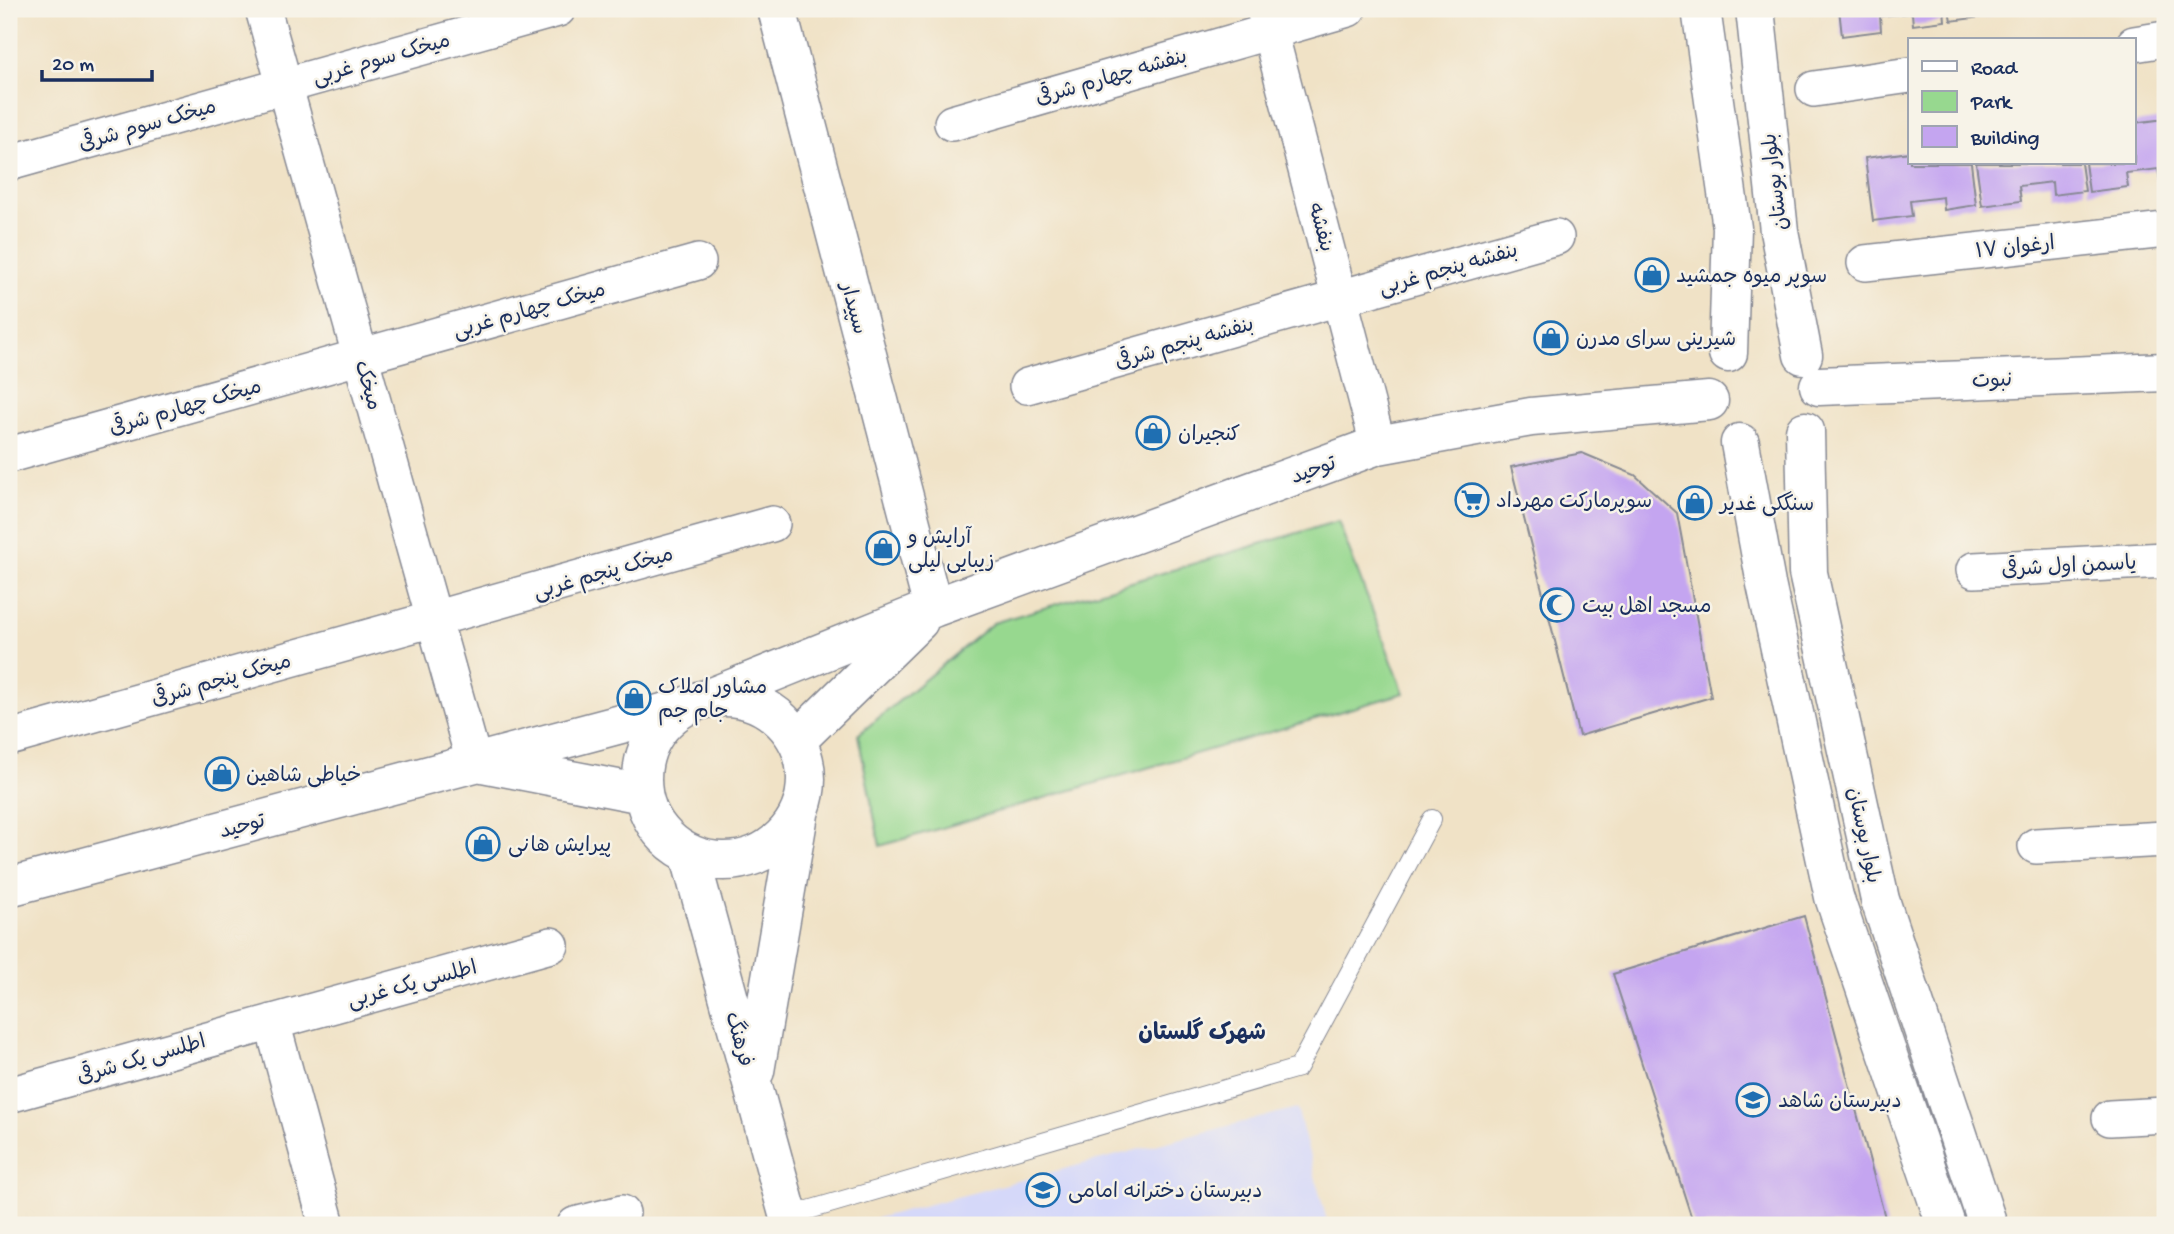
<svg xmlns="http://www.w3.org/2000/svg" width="2174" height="1234" font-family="'Gochi Hand','Playpen Sans Arabic',sans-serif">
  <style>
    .built { fill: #d5d8f9 }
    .green { fill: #97d88f; stroke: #598476; stroke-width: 2 }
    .building { fill: #c4a5f0 }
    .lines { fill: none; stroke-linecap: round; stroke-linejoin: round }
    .lane-casing { stroke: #868892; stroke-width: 20 }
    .street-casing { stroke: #868892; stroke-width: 38 }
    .secondary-casing { stroke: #868892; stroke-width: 41 }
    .lane { stroke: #fff; stroke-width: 18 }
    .street { stroke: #fff; stroke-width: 35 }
    .secondary { stroke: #fff; stroke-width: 38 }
    .labels { text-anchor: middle; stroke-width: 5; stroke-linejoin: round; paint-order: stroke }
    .street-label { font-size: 21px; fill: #1b2f5e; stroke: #f7f3e8 }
    .poi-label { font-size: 21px; fill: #1b2f5e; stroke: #f7f3e8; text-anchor: start }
    .neighbourhood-label { font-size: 23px; font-weight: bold; fill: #1b2f5e; stroke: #f7f3e8 }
  </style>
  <rect width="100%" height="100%" fill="#f7f3e8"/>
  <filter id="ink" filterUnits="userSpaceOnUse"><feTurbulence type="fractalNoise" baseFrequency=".0143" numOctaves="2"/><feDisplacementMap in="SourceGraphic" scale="14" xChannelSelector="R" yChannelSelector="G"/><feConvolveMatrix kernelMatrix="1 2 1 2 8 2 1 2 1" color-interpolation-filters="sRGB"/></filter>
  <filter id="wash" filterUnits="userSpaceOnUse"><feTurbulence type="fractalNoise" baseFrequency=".00686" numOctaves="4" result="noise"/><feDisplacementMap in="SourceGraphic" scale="28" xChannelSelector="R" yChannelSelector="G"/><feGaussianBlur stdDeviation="1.57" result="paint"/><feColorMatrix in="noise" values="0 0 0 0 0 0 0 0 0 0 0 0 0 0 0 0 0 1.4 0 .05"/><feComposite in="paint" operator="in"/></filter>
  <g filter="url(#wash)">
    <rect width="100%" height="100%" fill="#f0e2c6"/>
    <path class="built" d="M 1297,1108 L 1328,1225 L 875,1225 L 873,1219 Z"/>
    <path class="green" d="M 1338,521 L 1404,693 L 880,846 L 858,735 L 993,623 Z"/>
    <g id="blocks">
      <path class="building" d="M 1839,9 L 1944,9 L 1945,21 L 1913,25 L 1912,13 L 1880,16 L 1881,31 L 1842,36 Z
        M 1949,9 L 1989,9 L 1990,16 L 1951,21 Z
        M 2165,119 L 2165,180 L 2160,181 L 2158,169 L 2126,173 L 2128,187 L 2089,192 L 2085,163 L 2134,163 L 2134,123 Z
        M 1910,152 L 1910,163 L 1971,163 L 1976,205 L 1944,210 L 1943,197 L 1910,201 L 1912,216 L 1873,221 L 1865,158 Z
        M 1976,163 L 2081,163 L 2085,191 L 2053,195 L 2052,182 L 2019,186 L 2021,201 L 1982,206 Z
        M 1582,453 L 1635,475 L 1677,513 L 1711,697 L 1579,736 L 1511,467 Z
        M 1804,916 L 1887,1225 L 1694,1225 L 1613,974 Z"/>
    </g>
  </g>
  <g filter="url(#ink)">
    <use href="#blocks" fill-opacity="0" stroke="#868892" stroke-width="2"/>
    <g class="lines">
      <defs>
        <path id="lane" d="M 788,1216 L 1298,1068 L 1432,819"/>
        <path id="street" d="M 263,9 L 474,762
          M 1264,9 L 1378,445
          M 2134,44 L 2165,39
          M 1814,89 L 1910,75
          M 952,123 L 1348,9
          M 9,163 L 558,9
          M 1865,263 L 2165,230
          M 1027,386 L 1556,237
          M 9,455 L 698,262
          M 1974,570 L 2165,560
          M 9,738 L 772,524
          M 2036,846 L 2165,839
          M 272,1022 L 327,1225
          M 9,1095 L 551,945
          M 2110,1118 L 2165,1115
          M 575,1225 L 622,1213"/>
        <path id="secondary" d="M 777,9 L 933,608
          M 1701,9 L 1732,228 L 1728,353
          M 1755,9 L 1779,231 L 1803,355
          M 1819,386 L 2165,372
          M 1805,431 L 1808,573 L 1880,900 L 1988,1225
          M 1740,443 L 1766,584 L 1834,897 L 1946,1225
          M642 779a82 82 0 1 1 164 0a82 82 0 1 1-164 0Z
          M 709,698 L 933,608 L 1378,445 L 1531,417 L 1709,401
          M 797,740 L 919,621
          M 483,763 L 643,794
          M 689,853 L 791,1225
          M 9,887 L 685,707
          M 755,1071 L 799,814"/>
      </defs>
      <use href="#lane" class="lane-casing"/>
      <use href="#street" class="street-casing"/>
      <use href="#secondary" class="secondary-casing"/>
      <use href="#lane" class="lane"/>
      <use href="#street" class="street"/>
      <use href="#secondary" class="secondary"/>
    </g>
  </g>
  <defs>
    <symbol id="shop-ring" viewBox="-11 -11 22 22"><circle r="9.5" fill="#f7f3e8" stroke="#1f6fb2" stroke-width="1.5"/><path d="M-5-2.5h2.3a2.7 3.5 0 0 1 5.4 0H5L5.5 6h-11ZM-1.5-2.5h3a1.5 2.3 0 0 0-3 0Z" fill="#1f6fb2"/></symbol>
    <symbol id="supermarket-ring" viewBox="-11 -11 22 22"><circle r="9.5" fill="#f7f3e8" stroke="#1f6fb2" stroke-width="1.5"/><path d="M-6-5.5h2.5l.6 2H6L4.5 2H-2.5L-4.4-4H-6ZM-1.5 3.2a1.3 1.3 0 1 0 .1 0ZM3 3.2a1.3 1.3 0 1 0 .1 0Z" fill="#1f6fb2"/></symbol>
    <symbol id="mosque-ring" viewBox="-11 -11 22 22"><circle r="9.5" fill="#f7f3e8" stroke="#1f6fb2" stroke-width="1.5"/><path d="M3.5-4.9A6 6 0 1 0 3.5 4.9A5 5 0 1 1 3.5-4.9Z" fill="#1f6fb2"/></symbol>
    <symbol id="school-ring" viewBox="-11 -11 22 22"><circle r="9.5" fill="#f7f3e8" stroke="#1f6fb2" stroke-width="1.5"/><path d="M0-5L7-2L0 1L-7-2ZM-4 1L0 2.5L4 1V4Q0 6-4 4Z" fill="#1f6fb2"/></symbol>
  </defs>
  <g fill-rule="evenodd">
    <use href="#shop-ring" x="1633" y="256" width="38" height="38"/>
    <use href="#shop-ring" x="1532" y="319" width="38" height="38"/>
    <use href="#shop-ring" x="1134" y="414" width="38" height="38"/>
    <use href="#supermarket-ring" x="1453" y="481" width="38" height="38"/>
    <use href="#shop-ring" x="1676" y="484" width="38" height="38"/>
    <use href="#shop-ring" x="864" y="529" width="38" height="38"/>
    <use href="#mosque-ring" x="1538" y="586" width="38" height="38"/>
    <use href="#shop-ring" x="615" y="679" width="38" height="38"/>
    <use href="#shop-ring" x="203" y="755" width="38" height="38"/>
    <use href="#shop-ring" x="464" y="825" width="38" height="38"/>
    <use href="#school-ring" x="1734" y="1081" width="38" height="38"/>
    <use href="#school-ring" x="1024" y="1171" width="38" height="38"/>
  </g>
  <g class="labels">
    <g class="street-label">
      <text transform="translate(381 58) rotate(-16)" y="7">میخک سوم غربی</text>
      <text transform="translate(1111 76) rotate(-16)" y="7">بنفشه چهارم شرقی</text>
      <text transform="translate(147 124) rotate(-16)" y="7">میخک سوم شرقی</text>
      <text transform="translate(1774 182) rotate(-97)" y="7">بلوار بوستان</text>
      <text transform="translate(1322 227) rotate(75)" y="7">بنفشه</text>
      <text transform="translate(2015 246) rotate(-6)" y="7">ارغوان ۱۷</text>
      <text transform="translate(1448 268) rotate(-16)" y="7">بنفشه پنجم غربی</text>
      <text transform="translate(855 308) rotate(75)" y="7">سپیدار</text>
      <text transform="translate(529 309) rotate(-16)" y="7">میخک چهارم غربی</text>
      <text transform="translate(1184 342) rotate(-16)" y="7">بنفشه پنجم شرقی</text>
      <text transform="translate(1992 379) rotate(-2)" y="7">نبوت</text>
      <text transform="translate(369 385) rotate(74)" y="7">میخک</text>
      <text transform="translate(185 406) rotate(-16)" y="7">میخک چهارم شرقی</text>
      <text transform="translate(1313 469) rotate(-20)" y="7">توحید</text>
      <text transform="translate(2069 565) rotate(-3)" y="7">یاسمن اول شرقی</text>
      <text transform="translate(603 572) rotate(-16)" y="7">میخک پنجم غربی</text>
      <text transform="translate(221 679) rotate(-16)" y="7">میخک پنجم شرقی</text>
      <text transform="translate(242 825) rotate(-15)" y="7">توحید</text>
      <text transform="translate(1865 835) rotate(78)" y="7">بلوار بوستان</text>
      <text transform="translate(412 983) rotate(-15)" y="7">اطلسی یک غربی</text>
      <text transform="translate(740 1039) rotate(75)" y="7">فرهنگ</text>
      <text transform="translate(141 1058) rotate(-16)" y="7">اطلسی یک شرقی</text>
    </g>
    <g class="poi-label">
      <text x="1676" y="282">سوپر میوه جمشید</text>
      <text x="1576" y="345">شیرینی سرای مدرن</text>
      <text x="1178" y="440">کنجیران</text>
      <text x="1496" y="507">سوپرمارکت مهرداد</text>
      <text x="1720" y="510">سنگکی غدیر</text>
      <text x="908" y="543">آرایش و<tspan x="908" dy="24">زیبایی لیلی</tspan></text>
      <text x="1582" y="612">مسجد اهل بیت</text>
      <text x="658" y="693">مشاور املاک<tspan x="658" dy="24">جام جم</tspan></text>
      <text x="246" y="781">خیاطی شاهین</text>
      <text x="508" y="851">پیرایش هانی</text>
      <text x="1778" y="1107">دبیرستان شاهد</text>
      <text x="1068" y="1197">دبیرستان دخترانه امامی</text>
    </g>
    <g class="neighbourhood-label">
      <text x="1202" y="1039">شهرک گلستان</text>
    </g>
  </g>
  <rect width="2174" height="1234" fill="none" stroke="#f7f3e8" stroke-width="35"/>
  <rect x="1908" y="38" width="228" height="126" fill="#f7f3e8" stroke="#9fa5b1" stroke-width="2"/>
  <rect x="1922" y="61" width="35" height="10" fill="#ffffff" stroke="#9fa5b1" stroke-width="2"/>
  <text x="1971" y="74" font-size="21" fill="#1b2f5e">Road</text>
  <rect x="1922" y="91" width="35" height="21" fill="#97d88f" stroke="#9fa5b1" stroke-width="2"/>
  <text x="1971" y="108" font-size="21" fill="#1b2f5e">Park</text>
  <rect x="1922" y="126" width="35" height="21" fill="#c4a5f0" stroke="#9fa5b1" stroke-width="2"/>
  <text x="1971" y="144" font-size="21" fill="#1b2f5e">Building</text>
  <path d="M42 70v10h110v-10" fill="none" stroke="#1b2f5e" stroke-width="3.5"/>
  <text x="52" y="70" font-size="21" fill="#1b2f5e" stroke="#f7f3e8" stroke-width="5" paint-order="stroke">20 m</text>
</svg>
